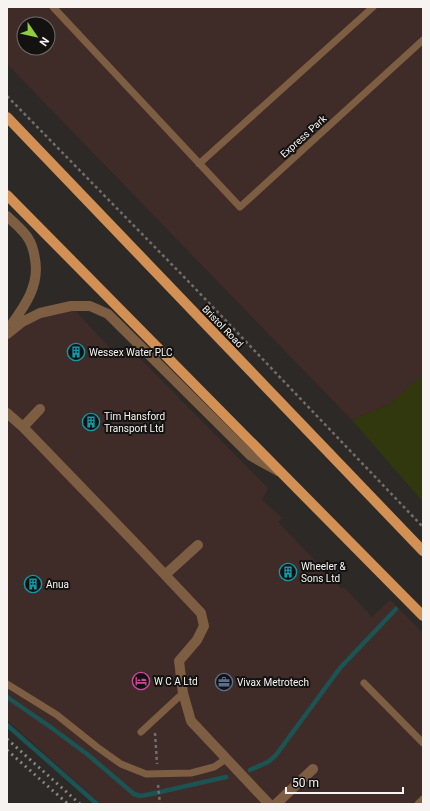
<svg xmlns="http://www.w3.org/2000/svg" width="430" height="811" font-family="Roboto,sans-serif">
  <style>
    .industrial { fill: #3f2c28; fill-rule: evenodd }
    .green { fill: #32380d }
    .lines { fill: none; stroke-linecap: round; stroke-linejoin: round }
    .stream { stroke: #1c5353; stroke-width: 4.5 }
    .path { stroke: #726e6b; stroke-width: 2.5; stroke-dasharray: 3 3; stroke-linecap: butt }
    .service { stroke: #7e5e42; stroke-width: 7 }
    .minor { stroke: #7e5e42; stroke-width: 10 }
    .primary { stroke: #d29054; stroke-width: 10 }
    .rail { stroke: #898583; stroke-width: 3; stroke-dasharray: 2 4; stroke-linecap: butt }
    .labels { text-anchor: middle; stroke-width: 4; stroke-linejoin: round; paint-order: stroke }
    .street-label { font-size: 10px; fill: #f6f3f1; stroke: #141211 }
    .poi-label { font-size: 10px; fill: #f6f3f1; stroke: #141211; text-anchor: start }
  </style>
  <rect width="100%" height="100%" fill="#2d2926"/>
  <path class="industrial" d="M 7,7 L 423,7 L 423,374 L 390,404 L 352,420 L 7,64 ZM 24,24 L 48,24 L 48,48 L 24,48 Z
    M 71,306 L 119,358 L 130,348 L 268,488 L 262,500 L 282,518 L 278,522 L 342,589 L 344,587 L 372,617 L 390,600 L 423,633 L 423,804 L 101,804 L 7,720 L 7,334 L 22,322 Z"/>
  <path class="green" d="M 423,374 L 423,502 L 352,420 L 390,404 Z"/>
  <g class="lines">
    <path class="stream" d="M 7,697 L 49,726 L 87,754 L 134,794 L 140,796 L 151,794 L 226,777
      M 7,725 L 97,804
      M 250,770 L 268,762 L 276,755 L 340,668 L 396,609"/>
    <path class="path" d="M 7,96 L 188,281 L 423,527
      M 155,733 L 157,764
      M 158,785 L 160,804"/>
    <path class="service" d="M 53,7 L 240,207 L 423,40
      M 199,164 L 373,7
      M 364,683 L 423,743
      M 7,684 L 57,715 L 97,747 L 121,764 L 146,774 L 191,773 L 214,767 L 226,759
      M 141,732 L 183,693
      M 418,804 L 423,799"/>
    <path class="minor" d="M 7,216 C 14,223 23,230 28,238 C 32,244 34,252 35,259 C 40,286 24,307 9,328
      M 7,334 L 22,322 L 40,313 L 71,306 L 90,306 L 108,314 L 251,456 L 278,471
      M 40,409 L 23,427 L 135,543 L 201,613 L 204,626 L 197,640 L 179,661 L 183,693 L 191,721 L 269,804
      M 7,413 L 23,427
      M 166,574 L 198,545
      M 276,804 L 313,769"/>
    <path class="primary" d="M 7,117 L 423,551
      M 7,195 L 423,616"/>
    <path class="rail" d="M 7,739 L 80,804
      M 7,750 L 68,804"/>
  </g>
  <defs>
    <symbol id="building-ring" viewBox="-11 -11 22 22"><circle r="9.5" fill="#141211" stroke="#0f9aa8" stroke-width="1.5"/><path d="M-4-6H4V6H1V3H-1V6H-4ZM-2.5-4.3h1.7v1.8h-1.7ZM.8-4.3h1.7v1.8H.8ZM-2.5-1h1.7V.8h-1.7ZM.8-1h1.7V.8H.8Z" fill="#0f9aa8"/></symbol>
    <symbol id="hotel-ring" viewBox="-11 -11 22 22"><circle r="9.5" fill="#141211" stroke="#d1479c" stroke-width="1.5"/><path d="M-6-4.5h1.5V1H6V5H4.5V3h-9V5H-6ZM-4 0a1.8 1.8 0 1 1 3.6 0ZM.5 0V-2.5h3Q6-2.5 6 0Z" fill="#d1479c"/></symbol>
    <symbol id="office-ring" viewBox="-11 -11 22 22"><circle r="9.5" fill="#141211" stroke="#5c6f8a" stroke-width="1.5"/><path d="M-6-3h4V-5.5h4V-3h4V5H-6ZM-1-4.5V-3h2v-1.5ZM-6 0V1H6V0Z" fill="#5c6f8a"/></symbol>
  </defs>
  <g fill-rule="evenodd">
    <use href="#building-ring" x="66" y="342" width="20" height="20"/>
    <use href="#building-ring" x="81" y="412" width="20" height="20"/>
    <use href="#building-ring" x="278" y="562" width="20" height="20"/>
    <use href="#building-ring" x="23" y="574" width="20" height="20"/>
    <use href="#hotel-ring" x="131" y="671" width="20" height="20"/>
    <use href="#office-ring" x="214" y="672" width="20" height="20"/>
  </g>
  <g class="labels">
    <g class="street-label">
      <text transform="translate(303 136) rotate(-42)" y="4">Express Park</text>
      <text transform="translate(223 326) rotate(46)" y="4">Bristol Road</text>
    </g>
    <g class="poi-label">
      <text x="89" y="356">Wessex Water PLC</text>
      <text x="104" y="420">Tim Hansford<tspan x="104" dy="12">Transport Ltd</tspan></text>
      <text x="301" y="570">Wheeler &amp;<tspan x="301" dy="12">Sons Ltd</tspan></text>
      <text x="46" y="588">Anua</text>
      <text x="154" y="685">W C A Ltd</text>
      <text x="237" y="686">Vivax Metrotech</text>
    </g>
  </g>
  <rect width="430" height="811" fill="none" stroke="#f6f3f1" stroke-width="16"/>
  <g transform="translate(36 36) rotate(124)"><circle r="19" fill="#141211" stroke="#6e6c6b"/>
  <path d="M0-3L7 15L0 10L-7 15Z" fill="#92cd3e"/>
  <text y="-6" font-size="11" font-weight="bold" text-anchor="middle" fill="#f6f3f1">N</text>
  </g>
  <path d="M286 787v6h117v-6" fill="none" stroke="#f6f3f1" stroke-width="2"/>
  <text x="292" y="787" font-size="12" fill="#f6f3f1" stroke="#141211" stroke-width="3" paint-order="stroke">50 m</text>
</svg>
